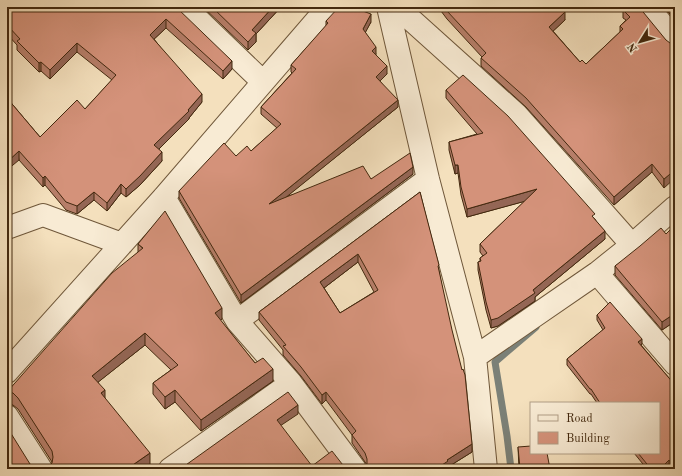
<svg xmlns="http://www.w3.org/2000/svg" width="682" height="476" font-family="'Old Standard TT',serif">
  <style>
    .lines { fill: none; stroke-linecap: round; stroke-linejoin: round }
    .stream { stroke: #7b8077; stroke-width: 7 }
    .street-casing { stroke: #6f573a; stroke-width: 24 }
    .street { stroke: #f8ebd4; stroke-width: 22 }
    .wall { fill: #b67e69; stroke: #43290f; fill-rule: evenodd }
    .shaded-wall { fill: #946655; stroke: #43290f }
    .building { fill: #d4927a; stroke: #43290f; fill-rule: evenodd }
  </style>
  <rect width="100%" height="100%" fill="#f4e0bd"/>
  <filter id="stains"><feTurbulence type="fractalNoise" baseFrequency=".005" numOctaves="4"/><feColorMatrix values="0 0 0 0 .2 0 0 0 0 .09 0 0 0 0 .02 0 0 0 .5 -.17"/></filter>
  <radialGradient id="worn" r=".72"><stop offset=".6" stop-color="#630" stop-opacity="0"/><stop offset="1" stop-color="#630" stop-opacity=".3"/></radialGradient>
  <g class="lines">
    <path class="stream" d="M 511,469 L 507,436 L 495,362 L 536,327"/>
    <defs>
      <path id="street" d="M 185,7 L 263,82
        M 388,7 L 428,179 L 475,357 L 486,469
        M 397,7 L 517,115 L 632,245
        M 648,7 L 675,40
        M 164,197 L 237,321 L 291,383 L 355,469
        M 7,228 L 43,215 L 122,244
        M 597,273 L 675,364
        M 237,321 L 428,179
        M 475,357 L 597,273 L 632,245 L 675,207
        M 7,372 L 164,197 L 328,7
        M 7,416 L 41,469
        M 170,469 L 291,383"/>
    </defs>
    <use href="#street" class="street-casing"/>
    <use href="#street" class="street"/>
  </g>
  <path class="wall" d="M 7,7 L 176,7 L 232,69 L 223,79 L 166,28 L 154,39 L 202,102 L 189,118 L 189,119 L 159,149 L 162,161 L 140,185 L 126,197 L 121,193 L 107,211 L 94,200 L 77,214 L 66,210 L 45,185 L 43,187 L 19,160 L 7,98 L 40,137 L 85,109 L 112,80 L 77,52 L 50,79 L 41,71 L 39,72 L 17,50 L 17,45 L 7,34 Z
    M 203,7 L 281,7 L 256,34 L 256,42 L 248,50 Z
    M 438,7 L 562,7 L 561,8 L 565,20 L 553,31 L 580,62 L 586,64 L 620,32 L 620,26 L 626,20 L 623,18 L 623,10 L 666,40 L 664,188 L 652,172 L 614,205 L 526,107 L 481,66 L 481,58 L 482,57 L 447,19 Z
    M 664,7 L 675,7 L 675,20 Z
    M 326,21 L 371,22 L 365,32 L 376,54 L 376,55 L 387,74 L 380,81 L 398,107 L 287,196 L 371,179 L 413,174 L 241,303 L 179,198 L 179,191 L 236,156 L 251,151 L 277,128 L 261,114 L 261,107 L 292,73 L 291,72 L 291,65 L 326,26 Z
    M 446,90 L 595,219 L 605,239 L 535,297 L 535,301 L 498,326 L 491,328 L 486,310 L 478,270 L 478,262 L 480,262 L 480,258 L 483,256 L 480,252 L 480,244 L 525,201 L 467,217 L 461,195 L 458,173 L 455,174 L 449,150 L 449,142 L 477,134 L 446,98 Z
    M 420,192 L 439,271 L 472,452 L 448,467 L 448,469 L 367,465 L 365,462 L 352,443 L 352,435 L 326,400 L 322,404 L 301,376 L 283,355 L 283,350 L 259,320 L 259,312 ZM 358,262 L 374,292 L 340,313 L 324,288 Z
    M 675,225 L 675,323 L 674,322 L 662,330 L 615,275 L 615,266 L 666,234 Z
    M 138,244 L 222,319 L 220,320 L 255,363 L 273,381 L 201,431 L 175,402 L 165,409 L 153,394 L 153,383 L 171,370 L 145,345 L 98,382 L 105,399 L 150,465 L 144,469 L 44,469 L 47,468 L 52,463 L 52,462 L 18,409 L 13,405 L 7,404 L 7,392 L 138,252 Z
    M 597,315 L 642,344 L 641,345 L 675,385 L 675,469 L 672,469 L 669,465 L 665,469 L 647,469 L 634,453 L 659,453 L 659,403 L 597,403 L 591,394 L 590,394 L 567,365 L 567,359 L 603,330 L 597,320 Z
    M 518,447 L 550,469 L 519,469 Z"/>
  <path class="shaded-wall" d="M 273,7 L 281,7 L 256,34 L 256,42 L 248,50 L 248,42 L 252,30 Z
    M 565,12 L 565,20 L 549,35 L 549,27 Z
    M 371,14 L 371,22 L 363,37 L 363,29 Z
    M 166,19 L 166,28 L 150,43 L 150,35 Z
    M 77,43 L 77,52 L 50,79 L 50,70 Z
    M 376,47 L 376,54 L 372,58 L 372,51 Z
    M 232,61 L 232,69 L 223,79 L 223,71 Z
    M 41,62 L 41,71 L 39,72 L 39,63 Z
    M 387,66 L 387,74 L 376,85 L 376,77 Z
    M 202,94 L 202,102 L 189,118 L 189,119 L 154,154 L 154,145 L 188,110 Z
    M 398,100 L 398,107 L 269,211 L 269,204 Z
    M 19,151 L 19,160 L 7,170 L 7,162 Z
    M 162,152 L 162,161 L 140,185 L 126,197 L 126,189 Z
    M 652,164 L 652,172 L 614,205 L 614,197 Z
    M 455,165 L 458,165 L 458,173 L 455,174 Z
    M 413,167 L 413,174 L 241,303 L 241,295 Z
    M 675,170 L 675,178 L 664,188 L 664,179 Z
    M 45,176 L 45,185 L 43,187 L 43,178 Z
    M 121,184 L 121,193 L 107,211 L 107,203 Z
    M 537,189 L 537,198 L 467,217 L 467,209 Z
    M 94,192 L 94,200 L 77,214 L 77,206 Z
    M 605,231 L 605,239 L 535,297 L 535,301 L 498,326 L 491,328 L 491,320 L 533,290 Z
    M 358,254 L 358,262 L 320,291 L 320,282 Z
    M 222,308 L 222,319 L 215,325 L 215,313 Z
    M 674,314 L 674,322 L 662,330 L 662,322 Z
    M 145,333 L 145,345 L 92,387 L 92,376 Z
    M 642,339 L 642,344 L 638,347 L 638,342 Z
    M 273,369 L 273,381 L 201,431 L 201,420 Z
    M 105,390 L 105,401 L 101,393 Z
    M 175,390 L 175,402 L 165,409 L 165,397 Z
    M 326,392 L 326,400 L 322,404 L 322,395 Z
    M 298,405 L 298,414 L 277,428 L 277,420 Z
    M 472,444 L 472,452 L 448,467 L 448,469 L 436,469 L 447,460 Z
    M 150,453 L 150,465 L 144,469 L 127,469 Z
    M 669,460 L 669,465 L 665,469 L 660,469 Z"/>
  <path class="building" d="M 7,7 L 176,7 L 232,61 L 223,71 L 166,19 L 150,35 L 202,94 L 188,110 L 189,111 L 154,145 L 162,152 L 140,176 L 126,189 L 121,184 L 107,203 L 94,192 L 77,206 L 66,202 L 45,176 L 43,178 L 19,151 L 7,162 L 7,98 L 40,137 L 77,100 L 85,109 L 116,75 L 77,43 L 50,70 L 41,62 L 39,63 L 17,41 L 20,39 L 7,25 Z
    M 212,7 L 273,7 L 252,30 L 256,33 L 248,42 Z
    M 339,7 L 352,7 L 371,14 L 363,29 L 376,47 L 372,51 L 387,66 L 376,77 L 398,100 L 269,204 L 363,166 L 371,179 L 410,153 L 413,167 L 241,295 L 179,191 L 224,143 L 236,156 L 247,146 L 251,151 L 281,124 L 261,107 L 296,69 L 291,65 L 328,23 L 326,21 Z
    M 444,7 L 560,7 L 565,12 L 549,27 L 580,62 L 582,60 L 586,64 L 623,29 L 620,26 L 630,17 L 623,10 L 627,7 L 639,7 L 666,40 L 670,43 L 675,44 L 675,170 L 664,179 L 652,164 L 614,197 L 526,98 L 481,58 L 486,53 L 447,11 Z
    M 671,7 L 675,7 L 675,12 Z
    M 463,75 L 508,116 L 595,214 L 592,216 L 605,231 L 533,290 L 535,293 L 498,318 L 491,320 L 486,302 L 478,262 L 481,261 L 480,258 L 487,253 L 480,244 L 537,189 L 467,209 L 461,187 L 458,165 L 455,165 L 449,142 L 483,133 L 446,90 Z
    M 420,192 L 439,265 L 438,266 L 452,330 L 462,370 L 463,369 L 465,375 L 472,444 L 447,460 L 448,461 L 436,469 L 364,469 L 367,465 L 367,459 L 365,453 L 352,435 L 356,431 L 326,392 L 322,395 L 301,367 L 283,346 L 286,345 L 259,312 ZM 358,254 L 378,290 L 340,313 L 320,282 Z
    M 165,211 L 222,308 L 215,313 L 255,363 L 263,358 L 273,369 L 201,420 L 175,390 L 165,397 L 153,383 L 178,365 L 145,333 L 92,376 L 105,390 L 101,393 L 150,453 L 127,469 L 44,469 L 47,468 L 52,463 L 53,457 L 52,451 L 18,398 L 13,393 L 7,392 L 112,273 L 143,248 L 138,244 Z
    M 675,225 L 675,315 L 674,314 L 662,322 L 615,266 L 640,246 L 661,228 L 666,234 Z
    M 610,302 L 642,339 L 638,342 L 675,385 L 675,468 L 669,460 L 660,469 L 651,469 L 638,453 L 659,453 L 659,403 L 600,403 L 591,389 L 590,389 L 567,359 L 605,328 L 597,315 Z
    M 288,392 L 298,405 L 277,420 L 312,466 L 332,451 L 346,469 L 184,469 L 183,467 Z
    M 7,427 L 30,464 L 35,468 L 39,469 L 7,469 Z
    M 531,446 L 531,453 L 547,453 L 550,469 L 520,469 L 518,447 Z
    M 565,466 L 568,469 L 561,469 Z"/>
  <rect width="682" height="476" fill="none" stroke="#f4e0bd" stroke-width="24"/>
  <rect x="8" y="8" width="666" height="460" fill="none" stroke="#43290f" stroke-width="2"/>
  <rect x="12" y="12" width="658" height="452" fill="none" stroke="#43290f"/>
  <rect x="530" y="402" width="130" height="52" fill="#f8ebd4" stroke="#b09d85"/>
  <rect x="538" y="415" width="20" height="6" fill="#f8ebd4" stroke="#b09d85"/>
  <text x="566" y="422" font-size="12" fill="#43290f">Road</text>
  <rect x="538" y="432" width="20" height="12" fill="#d4927a" stroke="#b09d85"/>
  <text x="566" y="442" font-size="12" fill="#43290f">Building</text>
  <g transform="translate(640 42) rotate(233)" stroke="#f8ebd4" stroke-width="3" paint-order="stroke">
  <path d="M0-3L7 15L0 10L-7 15Z" fill="#43290f"/>
  <text y="-6" font-size="11" font-weight="bold" text-anchor="middle" fill="#43290f">N</text>
  </g>
  <rect width="100%" height="100%" filter="url(#stains)"/>
  <rect width="100%" height="100%" fill="url(#worn)"/>
</svg>
